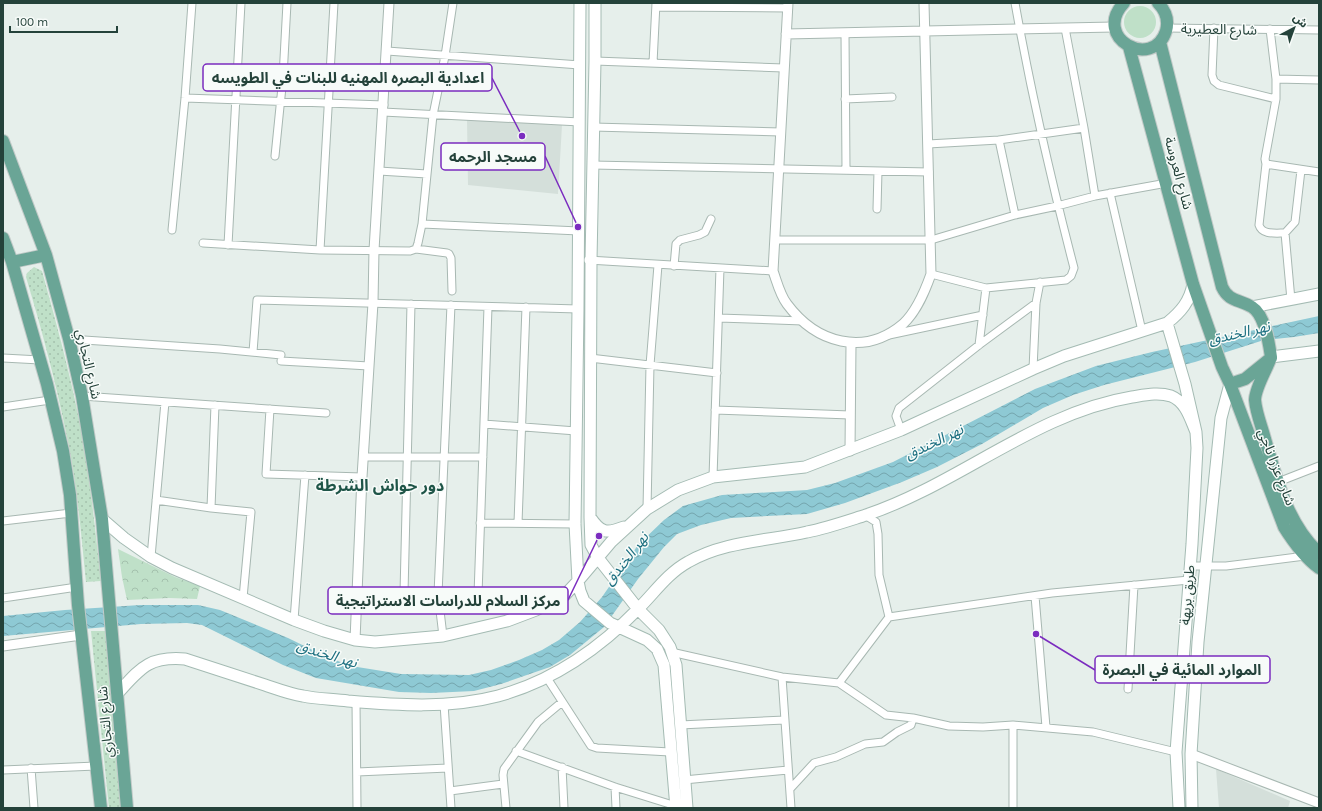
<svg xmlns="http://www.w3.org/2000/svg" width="1322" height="811" font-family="Karla,'Noto Sans Arabic',sans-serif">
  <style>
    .built { fill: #d4dfda }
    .grass { fill: url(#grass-dots) }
    .park { fill: url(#park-crowns) }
    .garden { fill: #bfe0c8 }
    .water { fill: url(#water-waves) }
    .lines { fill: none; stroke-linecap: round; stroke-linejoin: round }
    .minor-casing { stroke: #a8b8b2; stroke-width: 9 }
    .tertiary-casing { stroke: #a8b8b2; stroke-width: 11 }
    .secondary-casing { stroke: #a4bbb3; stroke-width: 13 }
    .primary-casing { stroke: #c2cac8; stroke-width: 14 }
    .minor { stroke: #fff; stroke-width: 7 }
    .tertiary { stroke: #fff; stroke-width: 9 }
    .secondary { stroke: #fff; stroke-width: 11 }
    .primary { stroke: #6aa596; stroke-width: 12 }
    .labels { text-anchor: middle; stroke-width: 3; stroke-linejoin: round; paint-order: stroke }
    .street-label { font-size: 14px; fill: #24423a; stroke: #f7fbf9 }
    .water-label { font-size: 15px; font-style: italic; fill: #1c6f80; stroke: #f7fbf9 }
    .quarter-label { font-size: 16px; font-weight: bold; fill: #1f5548; stroke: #f7fbf9 }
    .leader { fill: none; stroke: #7b2cbf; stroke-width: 1.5 }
    .callout-dot { fill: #7b2cbf; stroke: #f7fbf9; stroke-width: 1.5 }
    .callout { fill: #f7fbf9; stroke: #7b2cbf; stroke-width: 1.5 }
    .callout-label { font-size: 15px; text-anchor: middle; font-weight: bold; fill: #24423a }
  </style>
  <defs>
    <pattern id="grass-dots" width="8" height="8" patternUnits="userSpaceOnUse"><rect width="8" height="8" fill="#bfe0c8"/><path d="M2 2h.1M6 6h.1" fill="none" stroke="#a4c1ad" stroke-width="1.8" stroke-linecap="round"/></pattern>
    <pattern id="park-crowns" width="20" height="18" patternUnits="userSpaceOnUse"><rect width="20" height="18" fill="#bfe0c8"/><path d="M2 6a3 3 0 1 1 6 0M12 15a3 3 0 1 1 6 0" fill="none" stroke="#a4c1ad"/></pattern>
    <pattern id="water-waves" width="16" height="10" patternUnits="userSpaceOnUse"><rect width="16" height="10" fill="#8ec9d4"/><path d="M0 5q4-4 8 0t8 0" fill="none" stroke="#74a5ad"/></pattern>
  </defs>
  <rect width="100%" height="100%" fill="#e6efeb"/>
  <path class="built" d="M 467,119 L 562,125 L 558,194 L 468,185 Z
    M 1216,769 L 1290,801 L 1288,808 L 1219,808 Z"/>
  <path class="grass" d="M 34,267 L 42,271 C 56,322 70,373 80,424 C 90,476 95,529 101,581 L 86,582 C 81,533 77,484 67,437 C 56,383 42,330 26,277 L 27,273 Z
    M 91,631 L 106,631 L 123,808 L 109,808 Z"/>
  <path class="park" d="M 118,549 L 175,577 L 200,586 L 197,599 L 169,598 L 127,600 L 122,577 Z"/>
  <path class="garden" d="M1124 22a16 16 0 1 1 32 0a16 16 0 1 1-32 0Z"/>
  <path class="water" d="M 1319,316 L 1319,333 L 1294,337 L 1264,340 L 1195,362 L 1104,385 L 1073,395 L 1043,408 L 982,444 L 937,467 L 902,482 L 845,503 L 807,514 L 731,518 L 701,525 L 677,534 L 664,547 L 638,579 L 604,627 L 570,655 L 550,667 L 501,684 L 474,691 L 431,693 L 399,692 L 316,678 L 283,665 L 202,625 L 187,623 L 141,624 L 3,636 L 3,616 L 65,610 L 140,605 L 198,605 L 220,610 L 288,638 L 325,656 L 351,666 L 401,674 L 469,675 L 491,670 L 519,660 L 542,650 L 559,640 L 580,622 L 602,597 L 638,545 L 664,520 L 683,506 L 722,495 L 807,490 L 835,483 L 893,462 L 1035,389 L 1096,366 L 1152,352 Z"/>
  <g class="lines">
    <defs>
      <path id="minor" d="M 656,7 L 788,8
        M 1065,28 L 1084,128 L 1095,196
        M 1167,28 L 1319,30
        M 1214,28 L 1212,75 L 1214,81 L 1219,85 L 1276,99
        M 1270,29 L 1276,79 L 1276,99 L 1265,159 L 1266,164 L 1259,225 C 1262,235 1275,233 1285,233 L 1295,222 L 1301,170
        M 845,33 L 846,170
        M 387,51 L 580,65
        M 595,61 L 784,68
        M 653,63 L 656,3
        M 237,75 L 330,78
        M 1276,79 L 1319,80
        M 185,98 L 384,105
        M 845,99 L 892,97
        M 383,112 L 580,122
        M 593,127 L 781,132
        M 999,140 L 1015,215
        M 928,144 L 999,140 L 1084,128
        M 275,156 L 283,77 L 287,3
        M 1266,164 L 1319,172
        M 592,165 L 929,172
        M 379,171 L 427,174
        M 1110,193 L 1142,331
        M 877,209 L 878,171
        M 422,224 L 579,231
        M 172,230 L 185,98 L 192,3
        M 1285,233 L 1291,300
        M 775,240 L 931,240 L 1015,215 L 1057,206 L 1095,196 L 1167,183
        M 203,243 L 320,250 L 410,251 L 416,249 L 447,253 L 449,254 L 451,258 L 452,291
        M 228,245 L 241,3
        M 416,249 L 418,243 L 422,224 L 433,115 L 445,56 L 453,3
        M 320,250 L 334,3
        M 588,260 L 773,271
        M 674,266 L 676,244 L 680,240 L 699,235 L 705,232 L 711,219
        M 931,274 L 986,288 L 1066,280 L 1071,276 L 1074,268 C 1051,180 1031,92 1015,3
        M 719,318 L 803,321
        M 889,335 L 983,315
        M 69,339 L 220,349 L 281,355
        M 979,345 L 986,288
        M 253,352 L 257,300 L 578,309
        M 3,358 L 40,360
        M 590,358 L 717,373
        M 281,361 L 369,366
        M 1033,369 L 1036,303 L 1040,282
        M 82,396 L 326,413
        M 3,407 L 50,400
        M 270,409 L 266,474 L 362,477
        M 715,410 L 850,415
        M 484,424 L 576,431
        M 901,430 L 896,416 L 899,408 L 979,345 L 1036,303
        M 364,457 L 483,457
        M 713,477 L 720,268
        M 1278,482 L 1319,466
        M 156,500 L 211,508 L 251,512 L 243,598
        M 211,508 L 215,405
        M 647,509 L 650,365 L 658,265
        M 865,515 L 876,522 L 878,534 L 879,575 L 889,617
        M 3,521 L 71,513
        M 480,523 L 575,524
        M 518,523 L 526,307
        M 151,557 L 165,402
        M 1190,566 L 1226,566 L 1305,556
        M 356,592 L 561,597
        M 404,593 L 411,304
        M 478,595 L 488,307
        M 1035,596 L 1046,727
        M 3,598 L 77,587
        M 294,620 L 305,475
        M 443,636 L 438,594 L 451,305
        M 671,652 L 782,677 L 839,683 L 886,715 L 913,718 L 949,726 L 983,727 L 1013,725 L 1093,732 L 1176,752
        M 782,677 L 791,808
        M 547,678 L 591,746 L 597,748 L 670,752
        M 839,683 L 889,617 L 1052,593 L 1189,580
        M 1128,689 L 1134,585
        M 356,701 L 357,808
        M 444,704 L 451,808
        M 680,725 L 785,720
        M 1013,725 L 1013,808
        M 516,751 L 615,787 L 676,806
        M 562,767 L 564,808
        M 31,768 L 34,808
        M 3,770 L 96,766
        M 357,772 L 448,768
        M 684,780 L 788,770
        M 615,787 L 616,808
        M 790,789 L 814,763 L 836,757 L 865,744 L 883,742 L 897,732 L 911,725 L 913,718
        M 450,791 L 503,784
        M 506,808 L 503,775 L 504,769 L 538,722 L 562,702"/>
      <path id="tertiary" d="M 788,3 L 773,271 C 777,282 780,295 787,304 C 816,343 864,357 903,324 C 917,311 925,291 931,274 L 924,3
        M 786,34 L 1114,27
        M 850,451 L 851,344
        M 355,640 L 362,477 L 373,303 L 374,250 L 389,3
        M 3,646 L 81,635
        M 1191,754 L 1319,803"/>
      <path id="secondary" d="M 580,3 L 578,309 L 575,524 L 578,581 L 580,591 L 584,601 L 610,623 L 647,640 L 657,649 L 664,665 L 676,808
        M 595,3 L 595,61 L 591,260 L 590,517 L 591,545 L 598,558 L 638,609 L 659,630 L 670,647 L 676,665 L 687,808
        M 1252,307 L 1319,294
        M 1271,357 L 1319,351
        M 590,517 C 601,533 606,534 624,527
        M 102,519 L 124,538 L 151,557 L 172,568 L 294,620 L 324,631 L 355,640 L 375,642 L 443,636 L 507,621 L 536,610 L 563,597 L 578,581 L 611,542 L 647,509 L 678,490 L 713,477 L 805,467 L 901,430 L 1033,369 L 1064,356 L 1167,323
        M 117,694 C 140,669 148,656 185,659 C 212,668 238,676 265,685 C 277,689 290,694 303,696 C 317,699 333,699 348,701 C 397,705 449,709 498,696 C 553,681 600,648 639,608 C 655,592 668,573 688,562 C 724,541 768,541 807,532 C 827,528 847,521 866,515 C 959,484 1035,413 1132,397 C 1145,395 1158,392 1171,396 C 1186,402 1190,418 1196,432
        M 1179,808 L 1176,752 L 1192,544 L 1197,448 L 1196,432 L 1185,384 L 1167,323 C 1181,312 1190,301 1193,284
        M 1192,808 L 1191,754 L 1198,642 L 1221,418 L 1230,384"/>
      <path id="primary" d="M 1124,3 C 1091,38 1153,71 1166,31 C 1169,20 1166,11 1158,3
        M 1160,42 L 1222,287 C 1229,302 1239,299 1252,307 C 1265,315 1269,343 1271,357
        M 1129,47 L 1193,284 L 1222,367 L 1230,384 L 1284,527 C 1294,543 1304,557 1319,568
        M 3,141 L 46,255 L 69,339 L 82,396 L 102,519 L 127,808
        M 3,238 L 12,262 L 47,384 L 63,451 L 70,495 L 78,605 L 101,808
        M 12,262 L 46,255
        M 1271,357 C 1267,369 1255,388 1255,400 C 1256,413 1262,427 1265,439 C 1277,480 1287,523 1319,553
        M 1230,384 L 1245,379 L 1271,358"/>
    </defs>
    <use href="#minor" class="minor-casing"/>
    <use href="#tertiary" class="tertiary-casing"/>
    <use href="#secondary" class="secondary-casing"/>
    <use href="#primary" class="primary-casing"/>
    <use href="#minor" class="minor"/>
    <use href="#tertiary" class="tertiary"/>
    <use href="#secondary" class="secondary"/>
    <use href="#primary" class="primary"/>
  </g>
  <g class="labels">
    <g class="street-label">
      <text transform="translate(1219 29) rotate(1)" y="5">شارع العطيرية</text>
      <text transform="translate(1179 173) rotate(75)" y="5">شارع العروسة</text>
      <text transform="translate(89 364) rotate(77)" y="5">شارع التجاري</text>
      <text transform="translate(1277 467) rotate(69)" y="5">شارع عزرا ناجي</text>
      <text transform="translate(1187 595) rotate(-85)" y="5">طريق بريهة</text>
      <text transform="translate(105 722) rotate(-95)" y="5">شارع التجاري</text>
    </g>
    <g class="water-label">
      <text transform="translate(1239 333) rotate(-13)" y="5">نهر الخندق</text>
      <text transform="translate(934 442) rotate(-26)" y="5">نهر الخندق</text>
      <text transform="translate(626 559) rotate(-52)" y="5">نهر الخندق</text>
      <text transform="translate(327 654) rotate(17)" y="5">نهر الخندق</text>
    </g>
    <g class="quarter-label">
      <text x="380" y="491">دور حواش الشرطة</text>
    </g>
  </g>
  <path class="leader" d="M522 136L492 78M578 227L545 156M599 536L568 600M1036 634L1095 670"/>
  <g class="callout-dot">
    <circle cx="522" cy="136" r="4"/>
    <circle cx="578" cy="227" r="4"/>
    <circle cx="599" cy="536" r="4"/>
    <circle cx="1036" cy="634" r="4"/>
  </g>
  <g class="callout">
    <rect x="203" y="64" width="289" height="27" rx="4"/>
    <rect x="441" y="143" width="104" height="27" rx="4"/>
    <rect x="328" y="587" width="240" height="27" rx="4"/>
    <rect x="1095" y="656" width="175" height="27" rx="4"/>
  </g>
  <g class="callout-label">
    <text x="348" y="83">اعدادية البصره المهنيه للبنات في الطويسه</text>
    <text x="493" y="162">مسجد الرحمه</text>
    <text x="448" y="606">مركز السلام للدراسات الاستراتيجية</text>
    <text x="1182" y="675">الموارد المائية في البصرة</text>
  </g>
  <rect width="1322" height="811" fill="none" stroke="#24423a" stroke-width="8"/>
  <g transform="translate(1294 28) rotate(41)" stroke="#f7fbf9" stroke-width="3" paint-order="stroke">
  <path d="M0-3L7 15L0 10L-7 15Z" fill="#24423a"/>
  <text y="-6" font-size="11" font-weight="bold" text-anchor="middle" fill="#24423a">ش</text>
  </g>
  <path d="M10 26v6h107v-6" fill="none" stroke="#24423a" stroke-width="2"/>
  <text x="16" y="26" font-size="12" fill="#24423a" stroke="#f7fbf9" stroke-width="3" paint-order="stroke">100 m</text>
</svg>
